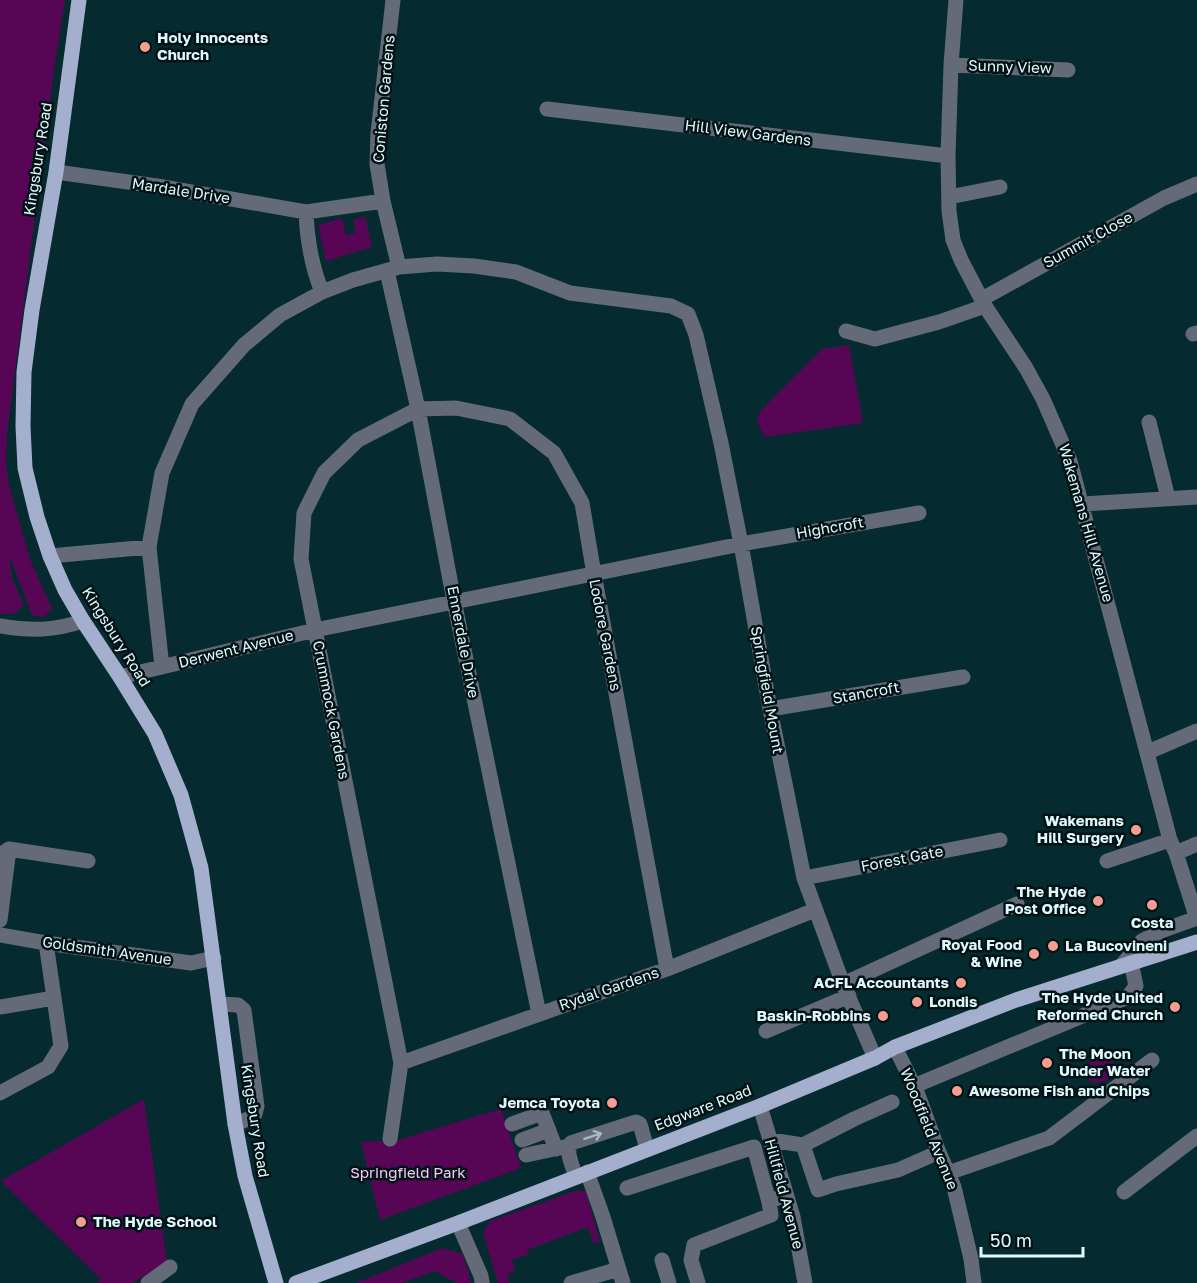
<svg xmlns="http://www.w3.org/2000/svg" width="1197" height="1283" font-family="'Golos Text',sans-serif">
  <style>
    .green { fill: #570656 }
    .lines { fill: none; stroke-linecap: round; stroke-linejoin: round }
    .minor { stroke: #656a79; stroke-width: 15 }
    .major { stroke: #a4afcd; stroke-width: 15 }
    .oneway { stroke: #a9b9c2 }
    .poi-dot { fill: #f59d90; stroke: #011215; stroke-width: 2 }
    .labels { text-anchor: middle; stroke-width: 5; stroke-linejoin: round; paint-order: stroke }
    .poi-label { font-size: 15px; font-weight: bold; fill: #e0f9fd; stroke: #011215; text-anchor: end }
    .street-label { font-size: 15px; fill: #e0f9fd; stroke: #011215 }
    .park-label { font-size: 15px; fill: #f8c8f5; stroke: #011215 }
  </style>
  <rect width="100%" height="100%" fill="#052b31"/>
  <path class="green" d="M 0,0 L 65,0 L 54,69 L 7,433 L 6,465 L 9,485 L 31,562 L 52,608 L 44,617 L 32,615 L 9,555 L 12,578 L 24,606 L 13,614 L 0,614 Z
    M 365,216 L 372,247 L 326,261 L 318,225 L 342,218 L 346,235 L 356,233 L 353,220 Z
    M 849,345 L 863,423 L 765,437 L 757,422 L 760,411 L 822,349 Z
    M 1101,1052 L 1112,1053 L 1113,1077 L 1100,1083 L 1089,1081 C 1087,1067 1086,1058 1101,1052 Z
    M 144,1099 L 167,1263 L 132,1283 L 98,1283 L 101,1279 L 1,1181 Z
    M 501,1109 L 521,1168 L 380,1220 L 361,1142 L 398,1140 Z
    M 578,1190 L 586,1192 L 600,1242 L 593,1243 L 588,1227 L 527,1250 L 529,1254 L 512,1260 L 515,1271 L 508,1274 L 509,1283 L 498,1283 L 483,1233 L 490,1221 Z
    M 442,1248 L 462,1254 L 468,1270 L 471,1283 L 457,1283 L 435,1271 L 402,1283 L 356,1283 Z"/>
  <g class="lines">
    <path class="minor" d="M 393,0 L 378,133 L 377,164 L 383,201 L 399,267
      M 956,0 L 951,65 L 948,156 L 949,211 L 953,240 L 961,260 L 985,306 L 1026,368 L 1043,399 L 1070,461 L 1170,840 L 1176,853 L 1197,919
      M 951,65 L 1068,70
      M 547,109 L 948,156
      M 56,172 L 157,186 L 306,212 L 383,201
      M 949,197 L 1000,187
      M 306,212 C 307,239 312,267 322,292
      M 387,271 L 418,409 L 454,601 L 539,1014
      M 982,299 L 1164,198 L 1197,184
      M 846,331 L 875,339 L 939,322 L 985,306
      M 1193,334 L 1197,333
      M 1149,422 L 1168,498
      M 1083,504 L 1197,497
      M 50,556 L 149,547
      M 0,626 C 32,631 53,631 83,621
      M 162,667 L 149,547 L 162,473 L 192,404 L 244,345 L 280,315 L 322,292 L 353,280 L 399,267 L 437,264 L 474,266 L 516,272 L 570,293 L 671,306 L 688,314 L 696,335 L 721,443 L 741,544 L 770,709 L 804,878 L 843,984 L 875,1058
      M 120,677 L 315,630 L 741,544 L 919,513
      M 770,709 L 963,677
      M 1148,752 L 1197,731
      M 1176,853 L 1197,844
      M 0,855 L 9,849 L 88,861
      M 1107,861 L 1170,840
      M 804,878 L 1000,840
      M 0,920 L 9,849
      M 0,935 L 46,943 L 191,963 L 214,958
      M 1121,966 L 1142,941 L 1161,931 L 1197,918
      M 843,984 L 1017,904
      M 220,1004 L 238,1005 L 244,1010 L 257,1106 L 255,1114 L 248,1119 L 235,1124
      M 0,1007 L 54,998
      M 766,1031 L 849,996
      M 895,1047 L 917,1092 L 938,1150 L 954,1187 L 971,1259 L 974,1283
      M 401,1063 L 667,969 L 815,910
      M 914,1086 L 1128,997 L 1136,986 L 1131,962
      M 0,1093 L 48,1067 L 61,1046 L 46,943
      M 760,1106 L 793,1217 L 805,1283
      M 512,1124 L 542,1113 L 556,1149
      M 390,1139 L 401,1063 L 301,559 L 304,513 L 324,473 L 358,440 L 418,409 L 456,408 L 510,419 L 554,453 L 582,503 L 594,574 L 667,969
      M 522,1140 L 549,1130
      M 770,1140 L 803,1145 L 854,1119 L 892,1102
      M 803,1145 L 818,1190 L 836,1184 L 898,1170 L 939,1152
      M 526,1155 L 564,1147
      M 587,1172 L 603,1217 L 623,1283
      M 948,1173 L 1049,1138 L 1152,1060
      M 576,1177 C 573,1166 565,1153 571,1143 L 636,1122 L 640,1124 L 647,1149
      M 627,1188 L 754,1147 L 769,1202 L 786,1194
      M 1124,1192 L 1197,1136
      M 458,1223 L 481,1276 L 482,1283
      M 662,1260 L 669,1283
      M 148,1283 L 170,1267
      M 571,1283 L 619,1269
      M 698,1283 L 691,1260 L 694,1245 L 771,1215 L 769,1202"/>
    <path class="major" d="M 79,0 L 56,172 L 32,310 L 24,372 L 23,426 L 25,468 L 37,517 L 50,556 L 65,590 L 83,621 L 120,677 L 155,734 L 181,795 L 201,868 L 235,1124 L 245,1176 L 276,1283
      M 296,1283 L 458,1223 L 760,1106 L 875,1058 L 895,1047 L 1016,1000 L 1197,942"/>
  </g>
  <defs><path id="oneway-shaft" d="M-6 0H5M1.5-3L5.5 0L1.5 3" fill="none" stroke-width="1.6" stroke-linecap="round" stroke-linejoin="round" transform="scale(1.5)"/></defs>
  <use class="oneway" href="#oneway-shaft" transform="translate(593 1136) rotate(-18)"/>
  <g class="poi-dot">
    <circle cx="145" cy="47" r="6"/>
    <circle cx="1136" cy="830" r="6"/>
    <circle cx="1098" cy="901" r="6"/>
    <circle cx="1152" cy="905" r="6"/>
    <circle cx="1053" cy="946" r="6"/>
    <circle cx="1034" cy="954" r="6"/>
    <circle cx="961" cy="983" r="6"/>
    <circle cx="917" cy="1002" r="6"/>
    <circle cx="1175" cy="1007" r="6"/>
    <circle cx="883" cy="1016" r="6"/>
    <circle cx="1047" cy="1063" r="6"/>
    <circle cx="957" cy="1091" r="6"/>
    <circle cx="612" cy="1103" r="6"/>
    <circle cx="81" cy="1222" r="6"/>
  </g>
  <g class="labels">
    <g class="poi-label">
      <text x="157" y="43" text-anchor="start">Holy Innocents<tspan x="157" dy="17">Church</tspan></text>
      <text x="1124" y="826">Wakemans<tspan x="1124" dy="17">Hill Surgery</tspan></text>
      <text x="1086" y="897">The Hyde<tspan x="1086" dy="17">Post Office</tspan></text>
      <text x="1152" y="928" text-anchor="middle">Costa</text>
      <text x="1022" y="950">Royal Food<tspan x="1022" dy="17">&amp; Wine</tspan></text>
      <text x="1065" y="951" text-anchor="start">La Bucovineni</text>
      <text x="949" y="988">ACFL Accountants</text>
      <text x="1163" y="1003">The Hyde United<tspan x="1163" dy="17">Reformed Church</tspan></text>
      <text x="929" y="1007" text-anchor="start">Londis</text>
      <text x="871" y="1021">Baskin-Robbins</text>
      <text x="1059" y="1059" text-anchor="start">The Moon<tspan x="1059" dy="17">Under Water</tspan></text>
      <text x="969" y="1096" text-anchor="start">Awesome Fish and Chips</text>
      <text x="600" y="1108">Jemca Toyota</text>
      <text x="93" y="1227" text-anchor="start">The Hyde School</text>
    </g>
    <g class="street-label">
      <text transform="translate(1010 67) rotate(2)" y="5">Sunny View</text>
      <text transform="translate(384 99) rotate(-85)" y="5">Coniston Gardens</text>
      <text transform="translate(748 133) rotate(7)" y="5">Hill View Gardens</text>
      <text transform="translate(38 159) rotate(-81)" y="5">Kingsbury Road</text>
      <text transform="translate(181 191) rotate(9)" y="5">Mardale Drive</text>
      <text transform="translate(1088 240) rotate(-29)" y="5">Summit Close</text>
      <text transform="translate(1086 523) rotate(74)" y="5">Wakemans Hill Avenue</text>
      <text transform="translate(830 528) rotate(-10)" y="5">Highcroft</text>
      <text transform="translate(605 635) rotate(79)" y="5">Lodore Gardens</text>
      <text transform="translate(116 637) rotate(58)" y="5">Kingsbury Road</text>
      <text transform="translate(463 642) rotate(79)" y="5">Ennerdale Drive</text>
      <text transform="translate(236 649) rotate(-14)" y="5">Derwent Avenue</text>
      <text transform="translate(767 690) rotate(80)" y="5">Springfield Mount</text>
      <text transform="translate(866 693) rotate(-10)" y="5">Stancroft</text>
      <text transform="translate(331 710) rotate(79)" y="5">Crummock Gardens</text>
      <text transform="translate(902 859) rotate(-11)" y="5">Forest Gate</text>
      <text transform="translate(107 951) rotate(8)" y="5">Goldsmith Avenue</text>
      <text transform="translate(609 989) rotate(-19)" y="5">Rydal Gardens</text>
      <text transform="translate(703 1108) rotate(-21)" y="5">Edgware Road</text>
      <text transform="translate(255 1121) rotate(81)" y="5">Kingsbury Road</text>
      <text transform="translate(929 1129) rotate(68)" y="5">Woodfield Avenue</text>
      <text transform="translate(784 1194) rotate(75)" y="5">Hillfield Avenue</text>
    </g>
    <g class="park-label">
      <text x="408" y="1178">Springfield Park</text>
    </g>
  </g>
  <path d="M981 1247v9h102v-9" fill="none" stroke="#e0f9fd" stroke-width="3"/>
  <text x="990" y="1247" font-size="18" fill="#e0f9fd" stroke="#011215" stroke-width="4.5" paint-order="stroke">50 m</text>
</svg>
